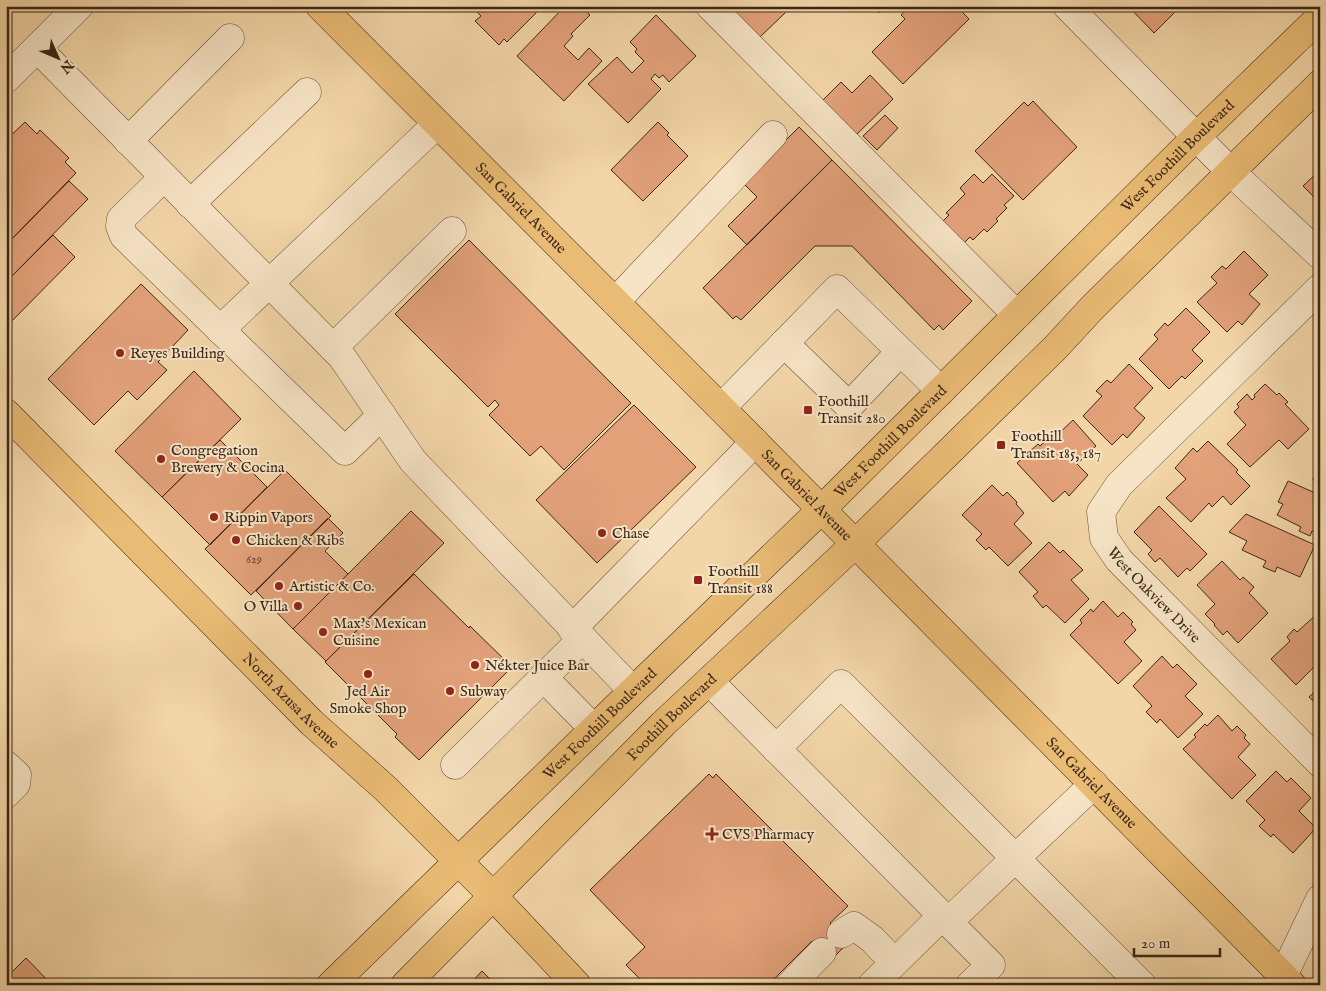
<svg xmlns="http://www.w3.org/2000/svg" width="1326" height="991" font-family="'IM FELL English',serif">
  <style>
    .building { fill: #e3a17a; stroke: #3b2716 }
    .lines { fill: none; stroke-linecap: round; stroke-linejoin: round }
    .minor-casing { stroke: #69533a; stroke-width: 29 }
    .major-casing { stroke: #3b2716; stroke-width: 29 }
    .minor { stroke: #f7e4c6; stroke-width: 28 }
    .major { stroke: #eabb74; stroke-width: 28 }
    .poi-dot { fill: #8f2418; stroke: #f7e4c6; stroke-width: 2 }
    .labels { text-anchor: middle; stroke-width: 4; stroke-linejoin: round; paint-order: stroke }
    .number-label { font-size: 12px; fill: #65462f }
    .street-label { font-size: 15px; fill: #3b2716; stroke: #f7e4c6 }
    .poi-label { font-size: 15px; fill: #3b2716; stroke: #f7e4c6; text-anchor: start }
  </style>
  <rect width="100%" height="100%" fill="#f3d6a8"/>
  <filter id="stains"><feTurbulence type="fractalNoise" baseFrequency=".004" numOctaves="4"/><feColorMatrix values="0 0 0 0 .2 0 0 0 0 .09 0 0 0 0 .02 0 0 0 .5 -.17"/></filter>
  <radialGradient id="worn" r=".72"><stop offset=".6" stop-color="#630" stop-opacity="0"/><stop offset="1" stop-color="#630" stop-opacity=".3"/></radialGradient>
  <path class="building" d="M 483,6 L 540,6 L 537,10 L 538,11 L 507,42 L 504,39 L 499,45 L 475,21 L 481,16 L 477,12 Z
    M 565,6 L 584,6 L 582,8 L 590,15 L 571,34 L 573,36 L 564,46 L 578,60 L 589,48 L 602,61 L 564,101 L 517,56 Z
    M 729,6 L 787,6 L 783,10 L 786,12 L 760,37 Z
    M 872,6 L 885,6 L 879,13 Z
    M 910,6 L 956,6 L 969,19 L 903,84 L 872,52 L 905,19 L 901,15 Z
    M 1128,6 L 1181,6 L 1154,33 Z
    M 656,15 L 696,56 L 669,82 L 663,75 L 659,78 L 655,74 L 651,79 L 661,89 L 628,123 L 588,84 L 617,57 L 632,73 L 644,61 L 635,52 L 637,49 L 630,42 Z
    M 870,75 L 893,99 L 856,135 L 822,101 L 841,82 L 852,93 Z
    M 1033,101 L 1077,147 L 1023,200 L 975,151 L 1024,102 L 1028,106 Z
    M 885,115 L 898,128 L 877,150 L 863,136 Z
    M 25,122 L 37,134 L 40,130 L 69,158 L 65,162 L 76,173 L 6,245 L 6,140 Z
    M 658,122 L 669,133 L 667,135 L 688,156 L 643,201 L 611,170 Z
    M 799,127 L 832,160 L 747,245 L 728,226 L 757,197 L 743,183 Z
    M 832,160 L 972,301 L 943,330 L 939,325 L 934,330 L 852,246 L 815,246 L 741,320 L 736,316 L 733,319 L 703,288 Z
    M 1320,170 L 1320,203 L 1303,186 Z
    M 974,174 L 983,183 L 992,174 L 1014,196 L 1004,205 L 1007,208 L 996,219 L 998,221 L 987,232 L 984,229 L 973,240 L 970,237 L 961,246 L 940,224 L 949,215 L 946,213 L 965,194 L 960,188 Z
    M 69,181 L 88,199 L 6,282 L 6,245 Z
    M 53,235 L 75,257 L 6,327 L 6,282 Z
    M 469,240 L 631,403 L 564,470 L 541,446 L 530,456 L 489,415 L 499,405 L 495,400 L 488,407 L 395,314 Z
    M 1244,251 L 1268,275 L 1249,294 L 1260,304 L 1242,325 L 1238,321 L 1227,332 L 1197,302 L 1217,283 L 1211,277 L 1222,266 L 1226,269 Z
    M 141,284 L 188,330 L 158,362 L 167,370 L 137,400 L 128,391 L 94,425 L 48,379 Z
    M 1186,308 L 1210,332 L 1192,350 L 1203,361 L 1185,379 L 1182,376 L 1169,389 L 1139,359 L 1158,339 L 1154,335 L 1165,323 L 1168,326 Z
    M 1129,364 L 1153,388 L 1134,408 L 1145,418 L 1127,438 L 1123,434 L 1112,445 L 1083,416 L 1102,396 L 1096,391 L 1107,380 L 1111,383 Z
    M 194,371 L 241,419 L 162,497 L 115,451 Z
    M 1265,384 L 1277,395 L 1279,393 L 1288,402 L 1285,404 L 1309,429 L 1288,449 L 1279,440 L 1250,467 L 1227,444 L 1246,425 L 1234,412 L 1239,407 L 1237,404 L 1247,394 L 1252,400 L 1255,397 L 1254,395 Z
    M 634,405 L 696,467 L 597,563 L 536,500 Z
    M 1073,420 L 1096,446 L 1077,464 L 1088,475 L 1069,496 L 1065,491 L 1053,502 L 1017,463 L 1038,444 L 1040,446 L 1051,436 L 1053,439 Z
    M 220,440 L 267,487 L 210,545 L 162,497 Z
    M 1208,441 L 1238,470 L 1236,472 L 1250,486 L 1231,505 L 1223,496 L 1212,507 L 1209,503 L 1191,522 L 1166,498 L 1186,479 L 1175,468 L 1193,448 L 1197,452 Z
    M 1320,456 L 1320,483 L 1313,480 L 1318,468 L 1315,467 Z
    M 285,470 L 331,516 L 251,595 L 205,549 Z
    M 1288,481 L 1320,495 L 1320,534 L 1312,531 L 1310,536 L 1299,531 L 1301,527 L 1277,515 L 1283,504 L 1278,502 Z
    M 992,485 L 1003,496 L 1007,492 L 1017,502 L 1016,504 L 1024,513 L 1014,524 L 1032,543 L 1008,566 L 989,547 L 986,550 L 976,540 L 982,534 L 962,515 Z
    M 1159,506 L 1207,554 L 1190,571 L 1187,568 L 1178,577 L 1160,558 L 1155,562 L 1148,554 L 1152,550 L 1134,532 Z
    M 411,511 L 444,543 L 326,661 L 293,629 Z
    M 1246,514 L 1315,545 L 1300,577 L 1277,567 L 1275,572 L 1263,567 L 1266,561 L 1242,550 L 1247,541 L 1229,532 Z
    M 328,518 L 343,533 L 325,551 L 348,574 L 293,629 L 256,591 Z
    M 1049,542 L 1060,553 L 1063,550 L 1083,570 L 1071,580 L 1089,599 L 1065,623 L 1046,605 L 1043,608 L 1033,596 L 1038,592 L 1019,572 Z
    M 1222,561 L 1240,580 L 1243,577 L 1254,587 L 1249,593 L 1268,613 L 1238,643 L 1227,631 L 1223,635 L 1214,625 L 1215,624 L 1205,614 L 1215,604 L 1197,585 Z
    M 414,574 L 469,628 L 470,626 L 512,667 L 419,760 L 395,737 L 397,734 L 325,662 Z
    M 1103,601 L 1118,617 L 1123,612 L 1133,622 L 1131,624 L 1136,630 L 1124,642 L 1142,661 L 1118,684 L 1070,635 L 1082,623 L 1080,620 L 1091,609 L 1093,612 Z
    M 1317,614 L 1320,617 L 1320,661 L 1296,685 L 1271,659 L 1290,641 L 1287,637 L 1294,629 L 1297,632 Z
    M 1162,656 L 1173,668 L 1177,664 L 1197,684 L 1185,696 L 1203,714 L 1178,738 L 1160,719 L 1157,723 L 1146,712 L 1152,706 L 1133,686 Z
    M 1320,687 L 1320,707 L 1309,697 Z
    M 1218,715 L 1232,731 L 1237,726 L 1246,735 L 1244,738 L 1250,744 L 1238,757 L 1256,775 L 1232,799 L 1183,749 L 1196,737 L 1194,735 L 1205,724 L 1207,726 Z
    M 1276,771 L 1287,782 L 1291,778 L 1311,798 L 1299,811 L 1316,828 L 1293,853 L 1273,834 L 1271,837 L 1259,826 L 1265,820 L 1246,801 Z
    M 709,774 L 713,778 L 716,774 L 848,906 L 830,923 L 849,942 L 831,960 L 812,941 L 768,985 L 646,985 L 626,965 L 645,947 L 590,890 Z
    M 26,958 L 52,985 L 6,985 L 6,978 Z
    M 482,971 L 496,985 L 469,985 Z"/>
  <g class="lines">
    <defs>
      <g id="minor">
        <path d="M 710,6 L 1017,315"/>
        <path d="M 1067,6 L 1231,172 L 1320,255"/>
        <path d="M 37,48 L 342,357 L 413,461 L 633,691"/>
        <path d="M 6,79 L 79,6"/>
        <path d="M 128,141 L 230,38"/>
        <path d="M 164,177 L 121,219 L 120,226 L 124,236 L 345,451 L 382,415"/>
        <path d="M 190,204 L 307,92"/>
        <path id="s1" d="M 1320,288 L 1119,485 L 1101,512 L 1104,538 L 1119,560 L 1320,763"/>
        <path d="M 615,302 L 773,135"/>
        <path d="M 220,330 L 437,124"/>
        <path d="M 784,343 L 849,406 L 900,352"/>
        <path d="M 333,348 L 452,231"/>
        <path d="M 721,408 L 837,289 L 941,391"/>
        <path d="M 572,629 L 755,442"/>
        <path d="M 543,677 L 594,729"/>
        <path d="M 709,681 L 991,965 L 970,985"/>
        <path d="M 776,749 L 841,684 L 1142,985"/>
        <path d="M 6,765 L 17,775 L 16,784 L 6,794"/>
        <path d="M 455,765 L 582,639"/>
        <path d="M 948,922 L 1094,784"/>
        <path d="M 841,934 L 854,926 L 872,939 L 894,962"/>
        <path d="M 1283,976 L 1320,899"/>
        <path d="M 790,985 L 822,952"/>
        <path d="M 872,985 L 942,916"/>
      </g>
      <g id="major">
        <path id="s2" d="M 320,6 L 721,408 L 1292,985"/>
        <path id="s3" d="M 6,413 L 312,723 L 386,789 L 492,895 L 577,985"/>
        <path id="s4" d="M 331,985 L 633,691 L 821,510 L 1196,137 L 1320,17"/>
        <path id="s5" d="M 405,985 L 663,724 L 855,544 L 1055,348 L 1093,307 L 1320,84"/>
      </g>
    </defs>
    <use href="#minor" class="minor-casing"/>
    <use href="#major" class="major-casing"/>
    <use href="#minor" class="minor"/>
    <use href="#major" class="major"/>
  </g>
  <g class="poi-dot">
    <circle cx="120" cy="353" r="5"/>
    <rect x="803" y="405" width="10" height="10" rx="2.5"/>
    <rect x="996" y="440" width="10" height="10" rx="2.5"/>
    <circle cx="161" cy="459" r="5"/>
    <circle cx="214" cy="517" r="5"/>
    <circle cx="602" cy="533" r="5"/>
    <circle cx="236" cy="540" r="5"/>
    <rect x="693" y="575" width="10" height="10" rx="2.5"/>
    <circle cx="279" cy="586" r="5"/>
    <circle cx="298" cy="606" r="5"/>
    <circle cx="323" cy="632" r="5"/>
    <circle cx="475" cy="665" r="5"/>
    <circle cx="368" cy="674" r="5"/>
    <circle cx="450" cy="691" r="5"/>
    <path d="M709.5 826.5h5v5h5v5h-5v5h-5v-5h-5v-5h5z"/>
  </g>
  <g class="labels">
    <g class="number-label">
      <text x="254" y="563">629</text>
    </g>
    <g class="street-label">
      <text dy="5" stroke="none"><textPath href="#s4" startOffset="1185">West Foothill Boulevard</textPath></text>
      <text dy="5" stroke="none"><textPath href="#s2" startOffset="285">San Gabriel Avenue</textPath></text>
      <text dy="5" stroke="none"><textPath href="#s4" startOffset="780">West Foothill Boulevard</textPath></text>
      <text dy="5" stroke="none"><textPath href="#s2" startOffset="690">San Gabriel Avenue</textPath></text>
      <text dy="5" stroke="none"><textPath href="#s1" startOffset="416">West Oakview Drive</textPath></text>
      <text dy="5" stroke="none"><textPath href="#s3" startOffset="405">North Azusa Avenue</textPath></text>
      <text dy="5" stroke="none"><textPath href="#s5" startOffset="378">Foothill Boulevard</textPath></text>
      <text dy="5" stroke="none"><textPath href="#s4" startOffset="375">West Foothill Boulevard</textPath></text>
      <text dy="5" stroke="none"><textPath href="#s2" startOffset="1095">San Gabriel Avenue</textPath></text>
    </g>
    <g class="poi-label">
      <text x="130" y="358">Reyes Building</text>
      <text x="818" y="406">Foothill<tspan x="818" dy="17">Transit 280</tspan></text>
      <text x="1011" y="441">Foothill<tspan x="1011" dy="17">Transit 185, 187</tspan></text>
      <text x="171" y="455">Congregation<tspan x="171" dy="17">Brewery &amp; Cocina</tspan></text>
      <text x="224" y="522">Rippin Vapors</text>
      <text x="612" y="538">Chase</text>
      <text x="246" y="545">Chicken &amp; Ribs</text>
      <text x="708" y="576">Foothill<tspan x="708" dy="17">Transit 188</tspan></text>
      <text x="289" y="591">Artistic &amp; Co.</text>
      <text x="288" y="611" text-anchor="end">O Villa</text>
      <text x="333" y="628">Max's Mexican<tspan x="333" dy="17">Cuisine</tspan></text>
      <text x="485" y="670">Nékter Juice Bar</text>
      <text x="368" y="696" text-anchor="middle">Jed Air<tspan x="368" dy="17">Smoke Shop</tspan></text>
      <text x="460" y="696">Subway</text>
      <text x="722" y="839">CVS Pharmacy</text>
    </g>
  </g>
  <rect width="1326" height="991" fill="none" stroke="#f3d6a8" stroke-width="25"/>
  <rect x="8" y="8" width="1311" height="976" fill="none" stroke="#3b2716" stroke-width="2.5"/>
  <rect x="12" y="12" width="1301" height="966" fill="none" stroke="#3b2716"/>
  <g transform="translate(58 58) rotate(135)" stroke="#f7e4c6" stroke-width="4" paint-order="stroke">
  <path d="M0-4L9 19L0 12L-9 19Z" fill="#3b2716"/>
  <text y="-8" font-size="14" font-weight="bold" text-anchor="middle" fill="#3b2716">N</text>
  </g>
  <path d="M1134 948v8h86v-8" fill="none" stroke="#3b2716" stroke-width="2.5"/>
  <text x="1141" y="948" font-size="15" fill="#3b2716" stroke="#f7e4c6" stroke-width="4" paint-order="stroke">20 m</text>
  <rect width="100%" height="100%" filter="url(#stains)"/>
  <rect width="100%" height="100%" fill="url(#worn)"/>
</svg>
